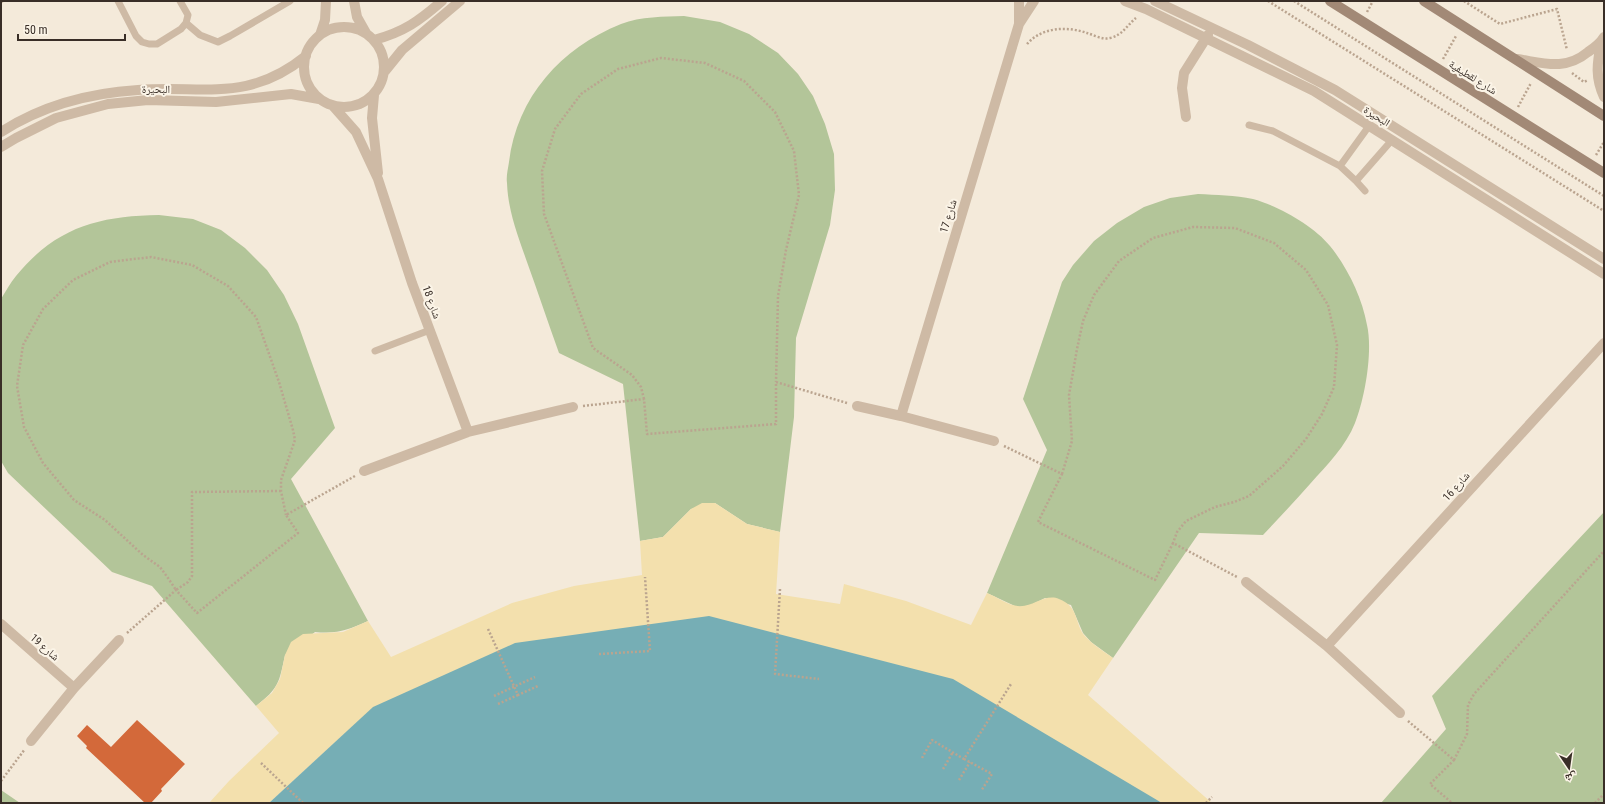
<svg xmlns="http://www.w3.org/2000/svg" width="1605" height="804" font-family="'Roboto Condensed','Noto Naskh Arabic',sans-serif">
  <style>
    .green { fill: #b3c599 }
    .sand { fill: #f3e0ad }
    .water { fill: #76aeb5 }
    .building { fill: #d3693a }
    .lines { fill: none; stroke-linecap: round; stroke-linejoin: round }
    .path { stroke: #baa48f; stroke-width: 2.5; stroke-dasharray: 2 2; stroke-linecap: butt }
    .lane { stroke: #cebaa5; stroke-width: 7 }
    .street { stroke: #cebaa5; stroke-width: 10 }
    .secondary { stroke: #a28976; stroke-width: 10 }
    .labels { text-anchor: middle; stroke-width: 4; stroke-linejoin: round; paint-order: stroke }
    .street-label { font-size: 11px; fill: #392e27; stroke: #fbf4e7 }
  </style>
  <rect width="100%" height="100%" fill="#f4eada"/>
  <path class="green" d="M 684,16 L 720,22 L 749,34 L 778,53 L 798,74 L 813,96 L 825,124 L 834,154 L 835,190 L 830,225 L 796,338 L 794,417 L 780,532 L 747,524 L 715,503 L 691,509 L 663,537 L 640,541 L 623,384 L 559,353 C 548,323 538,292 527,262 C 518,236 508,211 507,183 C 506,176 508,169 509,162 C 517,97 561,48 621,24 C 641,16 664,17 684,16 Z
    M 1198,194 C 1216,195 1235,195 1253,199 C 1278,206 1313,225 1330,246 C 1347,267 1362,297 1367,325 C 1373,351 1365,398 1355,423 C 1346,446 1327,465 1310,484 C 1295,501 1279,518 1263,535 L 1199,533 L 1113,658 L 1091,642 L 1083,633 L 1071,605 L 1045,598 L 1029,606 L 1017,607 L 987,593 L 1047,450 L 1023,399 L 1062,282 L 1073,265 L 1094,241 L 1117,223 L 1144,207 L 1170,198 Z
    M 159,215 L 193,219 L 221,230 L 245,248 L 267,270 L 284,295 L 298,324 L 335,428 L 291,479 L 368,621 C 347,630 339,634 315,632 L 285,655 C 279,683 279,688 256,706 L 152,586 L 112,572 L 8,473 L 1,461 L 1,299 C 6,291 10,283 16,276 C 56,227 99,216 159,215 Z
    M 1604,512 L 1604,803 L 1381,803 L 1446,729 L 1432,696 Z
    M 1,790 L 20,803 L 1,803 Z"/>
  <path class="sand" d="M 702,503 L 715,503 L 747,524 L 780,532 L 776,594 L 840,604 L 844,584 L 906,601 L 971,625 L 987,593 C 995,596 1010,606 1018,606 C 1032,608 1045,593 1059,599 C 1079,607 1074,621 1084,635 C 1092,644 1103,651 1113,658 L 1088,695 L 1212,803 L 1162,803 L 1159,801 L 374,707 L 269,803 L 209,803 L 229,781 L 279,733 L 256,706 L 272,693 L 280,679 L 285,655 L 291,642 L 303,634 L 343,632 L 368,621 L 391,657 L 512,603 L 574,586 L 642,575 L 640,541 L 663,537 L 691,509 Z"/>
  <path class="water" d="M 709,616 L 953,679 L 1162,803 L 269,803 L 373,707 L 515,643 Z"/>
  <path class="building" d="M 137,720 L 185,764 L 161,789 L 162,791 L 151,803 L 145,803 L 86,748 L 87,746 L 77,736 L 87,725 L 111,747 Z"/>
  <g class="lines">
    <path class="path" d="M 1268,1 L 1604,211
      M 1294,1 L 1604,196
      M 1464,1 L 1500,24 L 1557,9 L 1567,50
      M 1,2 L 3,1
      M 1367,12 L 1373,1
      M 1027,44 C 1042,27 1067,26 1087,33 C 1094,35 1102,40 1110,38 C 1123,35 1127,25 1136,18
      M 1443,59 L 1456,36
      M 1572,73 L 1584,82 L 1588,80
      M 1518,107 L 1531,83
      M 1596,155 L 1604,142
      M 644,399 L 641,387 L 632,375 L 593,348 L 544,214 L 542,171 L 555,129 L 581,94 L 618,69 L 661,58 L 705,63 L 744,81 L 775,112 L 794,151 L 799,195 L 786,250 L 778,296 L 776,382
      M 583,406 L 644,399 L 647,434 L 776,424 L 776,382 L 847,403
      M 1004,446 L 1062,474 L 1038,522 L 1155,580 L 1173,543 L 1237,577
      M 1062,474 L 1072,441 L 1069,395 L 1077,349 L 1083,321 L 1094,295 L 1119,261 L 1153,238 L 1193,227 L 1235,228 L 1274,243 L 1306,270 L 1328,305 L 1337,345 L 1334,387 L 1322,414 L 1306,439 L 1283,466 L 1249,496 L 1234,502 L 1215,507 L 1186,521 L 1177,532 L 1173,543
      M 281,491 L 192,492 L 192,576 L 188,582 L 176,590 L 168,578 L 160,567 L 143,555 L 105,520 L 74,500 L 43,463 L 24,427 L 17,386 L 23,345 L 43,309 L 73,280 L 110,262 L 151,257 L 192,265 L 228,286 L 256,317 L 279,382 L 293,430 L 295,440 L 281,480 L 281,491 L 286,515
      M 780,589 L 775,674 L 819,679
      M 488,629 L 518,695 L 538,686
      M 127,633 L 176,590 L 197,613 L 298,533 L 286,515 L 355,476
      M 599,654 L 650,651 L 645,577
      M 494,696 L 535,677
      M 498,704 L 518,695
      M 1408,721 L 1454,760 L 1430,784 L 1452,803
      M 922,758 L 932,740 L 964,759 L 1011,684
      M 964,759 L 992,774 L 981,791
      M 1454,760 L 1467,734 L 1468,705 L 1474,694 L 1604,551
      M 261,763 L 303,803
      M 943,769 L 953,752
      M 959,780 L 970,762
      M 1,781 L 25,749
      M 1206,803 L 1212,797
      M 1595,803 L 1604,794"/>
    <path class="lane" d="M 118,1 L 136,36 L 142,42 L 149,44 L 157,44 L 181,29 L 186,23 L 188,15 L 180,1
      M 186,23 L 200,35 L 218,42 L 230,36 L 290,1
      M 1249,125 L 1273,131 L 1340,166 L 1369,126
      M 1340,166 L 1356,181
      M 1365,191 L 1356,181 L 1392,140
      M 375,351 L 430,330"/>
    <path class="street" d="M 354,1 L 357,17 L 366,33
      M 1125,1 L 1146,9 L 1314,91 L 1604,274
      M 1155,1 L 1248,45 L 1335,90 L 1604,259
      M 1019,24 L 1019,1
      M304 67a40 40 0 1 1 80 0a40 40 0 1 1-80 0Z
      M 320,35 L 325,20 L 326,1
      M 374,40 C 404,32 419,21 442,1
      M 1601,43 C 1597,64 1595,77 1604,97
      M 1517,59 C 1544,63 1565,71 1588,52 C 1594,48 1600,44 1604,37
      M 385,71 L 402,50 L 460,1
      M 374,95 L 372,118 L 378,173
      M 333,106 L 356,132 L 378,179 L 412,283 L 468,432
      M 1186,117 L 1182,88 L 1184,73 L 1208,35
      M 1,132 C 43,105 89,93 138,90 C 205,85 248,103 306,56
      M 1,147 L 16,138 L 56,118 L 108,104 L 148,100 L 216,102 L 291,94 L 319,99
      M 857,406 L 901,416 L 994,441
      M 901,416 L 1019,24 L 1034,1
      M 364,471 L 468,432 L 573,407
      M 1246,582 L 1327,646 L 1400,713
      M 1,624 L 74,688
      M 1327,646 L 1604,343
      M 31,741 L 74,688 L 119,640"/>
    <path class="secondary" d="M 1330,1 L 1604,173
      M 1424,1 L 1604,116"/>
  </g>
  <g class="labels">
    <g class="street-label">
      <text transform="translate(1473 77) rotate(32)" y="4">شارع لقطيفية</text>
      <text x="156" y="93">البحيرة</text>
      <text transform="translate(1377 116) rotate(32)" y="4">البحيرة</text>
      <text transform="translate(948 216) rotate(-73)" y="4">شارع 17</text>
      <text transform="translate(432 302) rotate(70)" y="4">شارع 18</text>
      <text transform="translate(1456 486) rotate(-48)" y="4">شارع 16</text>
      <text transform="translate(45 647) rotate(41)" y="4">شارع 19</text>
    </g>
  </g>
  <rect width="1605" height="804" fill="none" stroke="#392e27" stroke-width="4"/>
  <g transform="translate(1569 768) rotate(167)" stroke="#fbf4e7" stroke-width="3" paint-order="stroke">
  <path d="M0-3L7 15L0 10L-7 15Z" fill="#392e27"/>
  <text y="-6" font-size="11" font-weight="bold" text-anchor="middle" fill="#392e27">ش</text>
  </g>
  <path d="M18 34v6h107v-6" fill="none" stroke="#392e27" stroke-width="2"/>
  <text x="24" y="34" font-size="12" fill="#392e27" stroke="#fbf4e7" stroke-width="3" paint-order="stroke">50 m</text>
</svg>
